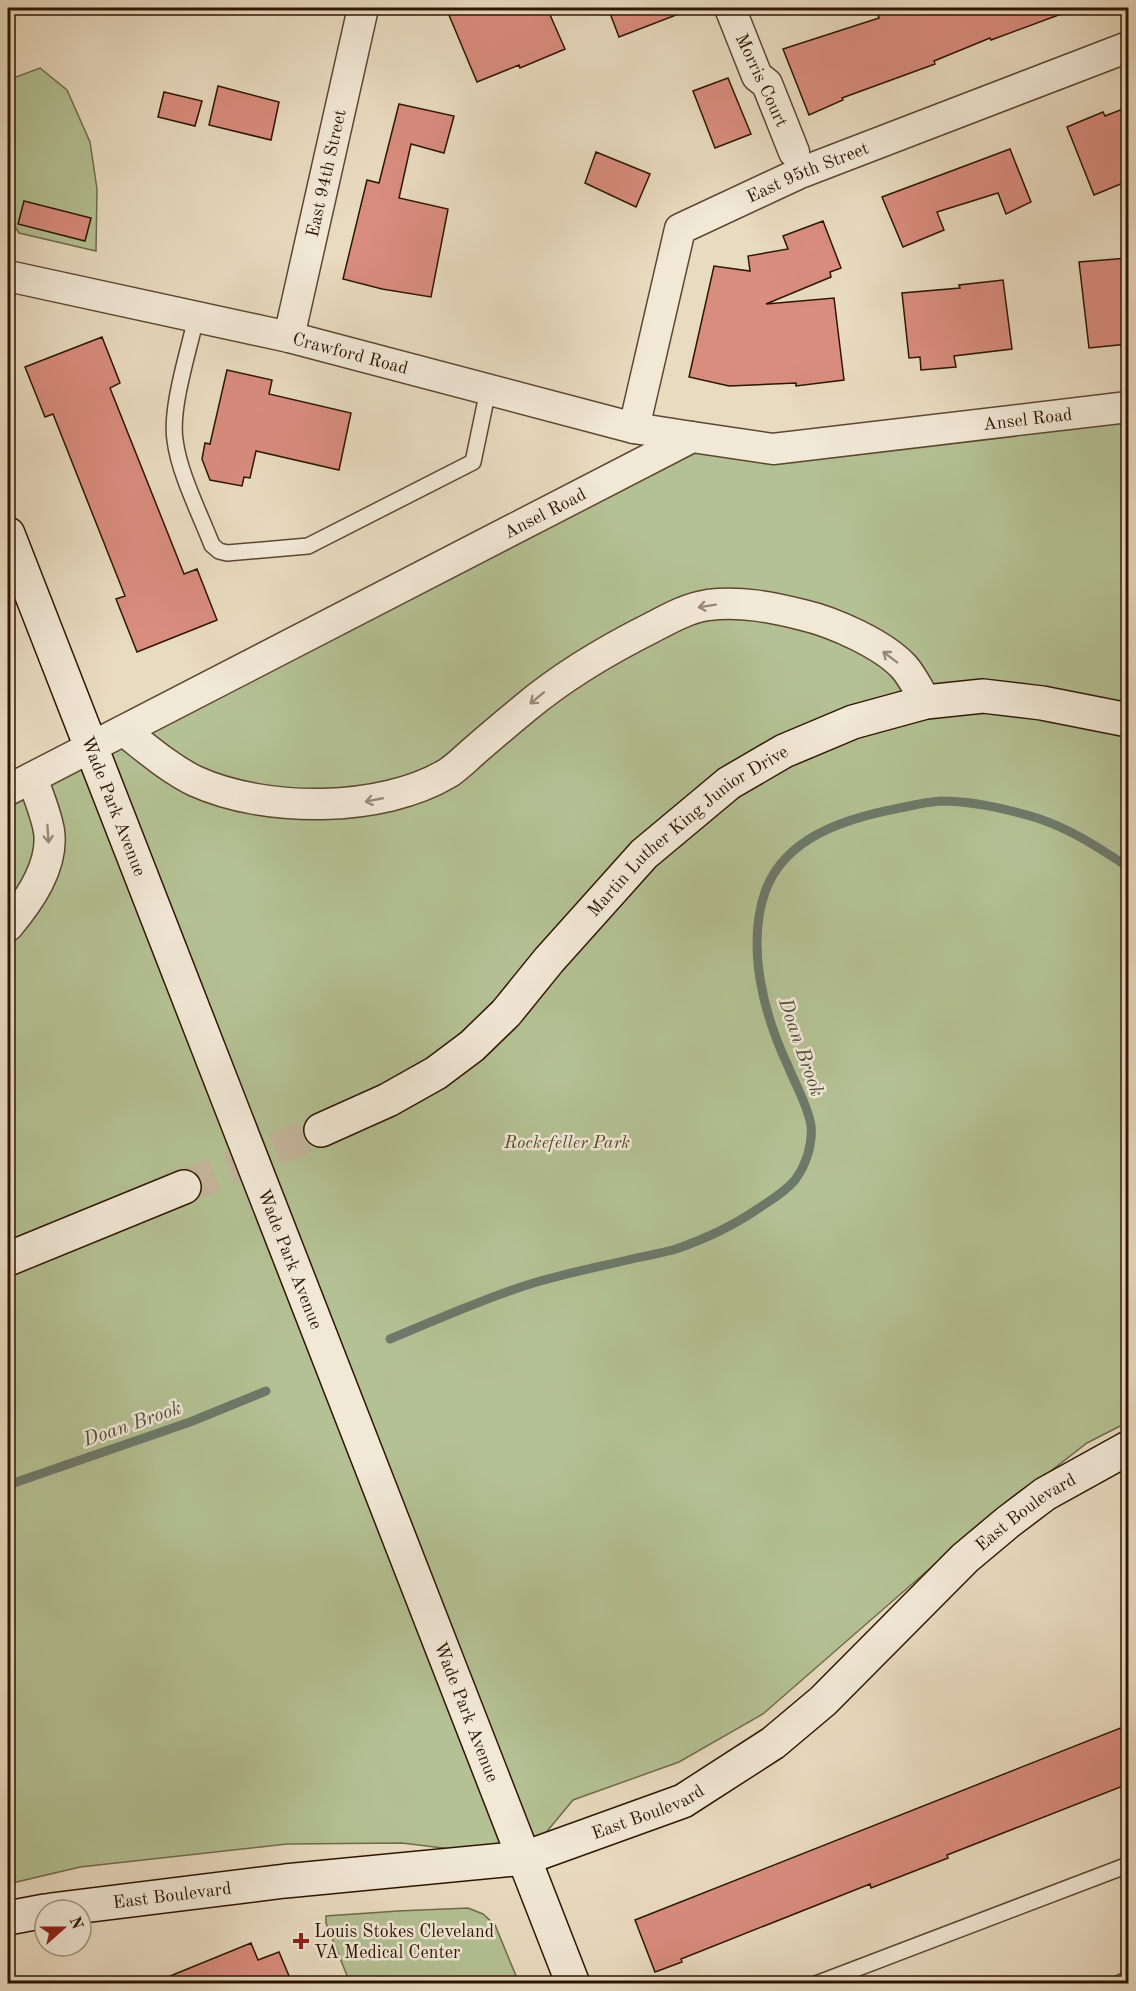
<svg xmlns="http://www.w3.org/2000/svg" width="1136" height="1991" font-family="'Old Standard TT',serif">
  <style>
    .green { fill: #b4c194; stroke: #716c4b; stroke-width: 1.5 }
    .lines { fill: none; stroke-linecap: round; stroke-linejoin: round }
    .stream { stroke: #6d796a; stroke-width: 9 }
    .building { fill: #d98d7f; stroke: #2e1602; stroke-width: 1.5 }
    .secondary-tunnel { stroke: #c4b49a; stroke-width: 33; stroke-dasharray: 33 16; stroke-linecap: butt }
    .lane-casing { stroke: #5d4732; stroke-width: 18 }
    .street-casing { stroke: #5d4732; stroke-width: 33 }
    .secondary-casing { stroke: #2e1602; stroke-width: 36 }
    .lane { stroke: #f1e8d6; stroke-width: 15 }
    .street { stroke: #f1e8d6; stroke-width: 30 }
    .secondary { stroke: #f1e8d6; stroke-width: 33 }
    .oneway { stroke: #998a77 }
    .poi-dot { fill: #8f2418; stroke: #f1e8d6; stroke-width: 2 }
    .labels { text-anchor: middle; stroke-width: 5; stroke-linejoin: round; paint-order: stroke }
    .street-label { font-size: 18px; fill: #2e1602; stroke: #f1e8d6 }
    .park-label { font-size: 18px; font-style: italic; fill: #56492e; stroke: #f1e8d6 }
    .poi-label { font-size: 18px; fill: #2e1602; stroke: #f1e8d6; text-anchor: start }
    .water-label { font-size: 20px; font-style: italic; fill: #53503f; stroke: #f1e8d6 }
  </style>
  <rect width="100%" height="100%" fill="#e9dbc0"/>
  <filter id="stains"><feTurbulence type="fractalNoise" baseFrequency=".00333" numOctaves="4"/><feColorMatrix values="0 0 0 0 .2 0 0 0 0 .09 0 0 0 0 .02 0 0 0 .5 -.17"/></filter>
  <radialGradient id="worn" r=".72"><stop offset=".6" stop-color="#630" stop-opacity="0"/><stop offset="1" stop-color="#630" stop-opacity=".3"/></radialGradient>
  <path class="green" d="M 40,68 L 67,90 L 90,142 L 97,189 L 96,251 L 19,233 L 8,215 L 8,80 Z
    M 1128,407 L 1128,1422 L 1087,1443 L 966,1537 L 763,1714 L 679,1762 L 573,1800 L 525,1858 L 402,1843 L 287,1844 L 80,1867 L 8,1884 L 8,799 L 692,437 L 773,449 Z
    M 468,1908 L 483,1914 L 495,1925 L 519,1983 L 350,1983 L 326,1923 L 326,1916 L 398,1911 Z"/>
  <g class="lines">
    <path class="stream" d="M 390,1339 C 434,1321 478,1301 524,1286 C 561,1274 599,1267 636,1258 C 649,1255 663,1253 676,1249 C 705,1239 733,1226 759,1208 C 771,1200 785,1192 795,1180 C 806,1165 813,1144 811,1125 C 807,1104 796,1086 788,1066 C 764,1015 746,948 765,892 C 784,838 844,819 895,809 C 910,806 925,802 941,801 C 972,801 1007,809 1037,818 C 1071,829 1099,848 1128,867
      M 8,1485 L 190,1422 L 266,1391"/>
  </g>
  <path class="building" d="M 446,8 L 547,8 L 565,49 L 520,68 L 519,65 L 477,82 Z
    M 608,8 L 689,8 L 689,10 L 619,37 Z
    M 899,8 L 1071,8 L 1072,10 L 991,40 L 990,38 L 934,61 L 935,64 L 842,98 L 843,100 L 809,115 L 783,49 L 879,18 L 878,15 Z
    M 728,78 L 751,134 L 715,148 L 693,91 Z
    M 218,86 L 279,102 L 271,140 L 209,125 Z
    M 164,92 L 202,101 L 195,126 L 158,117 Z
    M 399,104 L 454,116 L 444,153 L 411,144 L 399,198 L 448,209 L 431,297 L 382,289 L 343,279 L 367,180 L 379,183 Z
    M 1128,107 L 1128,181 L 1094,195 L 1067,127 L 1103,112 L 1105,116 Z
    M 1010,149 L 1031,202 L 1006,214 L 998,193 L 937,212 L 944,230 L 903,247 L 882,197 Z
    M 596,152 L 650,174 L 636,207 L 585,183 Z
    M 24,201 L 91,218 L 85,241 L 18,224 Z
    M 823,221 L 841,268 L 830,272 L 831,277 L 766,304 L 834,298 L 844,380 L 796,386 L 796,383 L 729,386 L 689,377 L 714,266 L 750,271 L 748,256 L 788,249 L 783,236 Z
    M 1128,258 L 1128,344 L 1089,348 L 1079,262 Z
    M 1003,280 L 1012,349 L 954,356 L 956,367 L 921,370 L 920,357 L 909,358 L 902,293 L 960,288 L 959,285 Z
    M 102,337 L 120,383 L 110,388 L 184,574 L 197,569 L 217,620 L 137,652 L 116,599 L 125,596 L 53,414 L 45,417 L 25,367 Z
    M 227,370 L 272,380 L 269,394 L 351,413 L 339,470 L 256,451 L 250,478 L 244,477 L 242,486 L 210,480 L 202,459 L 205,443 L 210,444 Z
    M 1128,1725 L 1128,1784 L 947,1855 L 948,1858 L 871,1888 L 870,1884 L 681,1959 L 682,1962 L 655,1972 L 635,1920 Z
    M 251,1943 L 258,1960 L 279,1952 L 292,1983 L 153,1983 Z"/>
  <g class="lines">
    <path class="secondary-tunnel" d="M 184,1187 L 321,1130"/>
    <defs>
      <path id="lane" d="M 196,317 C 189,351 170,407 175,440 C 179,473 200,514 212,545 L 219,551 L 227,553 L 308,546 L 473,462 L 488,390
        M 816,1984 L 1128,1865
        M 1118,1984 L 1128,1979"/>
      <g id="street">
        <path d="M 730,8 L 757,76 L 767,84 L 794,152"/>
        <path id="s1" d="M 8,276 L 289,337 L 634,428 L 692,437"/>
        <path id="s2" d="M 289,337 L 363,8"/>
        <path id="s3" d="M 634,428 L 680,229 L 800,173 L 1128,47"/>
        <path d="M 124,731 C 146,748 170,769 195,781 C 265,813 382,813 448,773 C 457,767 465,759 473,752 C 490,737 508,722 525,708 C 563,676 609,649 653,627 C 670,618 688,608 708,605 C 741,601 771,607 803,615 C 833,622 883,644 904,667 C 913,677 919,691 926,702"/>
        <path id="s4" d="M 8,790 L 692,437 L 773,449 L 1128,407"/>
        <path d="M 8,926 C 29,901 54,866 49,831 C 46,813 38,795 32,778"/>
      </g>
      <g id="secondary">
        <path id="s5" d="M 8,534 L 573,1984"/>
        <path id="s6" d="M 321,1130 L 388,1100 L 436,1073 L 472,1046 L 506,1013 L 549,960 L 644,854 L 729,783 L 784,751 L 853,722 L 926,702 L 983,696 L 1042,703 L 1128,720"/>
        <path d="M 8,1259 L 184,1187"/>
        <path id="s7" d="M 51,1910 L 285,1881 L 525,1858 L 683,1801 L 773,1743 L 823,1701 L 965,1558 L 1008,1522 L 1045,1494 L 1128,1448"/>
        <path d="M 8,1918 L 45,1911"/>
      </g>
    </defs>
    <use href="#lane" class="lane-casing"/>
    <use href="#street" class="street-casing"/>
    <use href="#secondary" class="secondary-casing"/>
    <use href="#lane" class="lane"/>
    <use href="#street" class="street"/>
    <use href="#secondary" class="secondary"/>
  </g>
  <defs><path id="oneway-shaft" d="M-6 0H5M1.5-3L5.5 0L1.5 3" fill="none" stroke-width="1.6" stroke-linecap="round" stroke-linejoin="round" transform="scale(1.5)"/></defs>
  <g class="oneway">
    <use href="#oneway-shaft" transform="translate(707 606) rotate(171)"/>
    <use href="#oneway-shaft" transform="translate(890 657) rotate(-143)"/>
    <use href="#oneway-shaft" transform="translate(537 698) rotate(141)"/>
    <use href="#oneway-shaft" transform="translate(374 800) rotate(169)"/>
    <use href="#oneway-shaft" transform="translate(48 834) rotate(86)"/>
  </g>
  <path class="poi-dot" d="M298 1932h6v6h6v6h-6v6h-6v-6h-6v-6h6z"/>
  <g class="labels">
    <g class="street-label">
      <text transform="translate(762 80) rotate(65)" y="6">Morris Court</text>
      <text dy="6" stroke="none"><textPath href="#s2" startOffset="168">East 94th Street</textPath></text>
      <text dy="6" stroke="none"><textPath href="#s3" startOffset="344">East 95th Street</textPath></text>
      <text dy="6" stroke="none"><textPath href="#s1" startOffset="351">Crawford Road</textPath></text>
      <text dy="6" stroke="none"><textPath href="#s4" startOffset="1108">Ansel Road</textPath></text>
      <text dy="6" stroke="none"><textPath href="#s4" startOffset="604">Ansel Road</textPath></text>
      <text dy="6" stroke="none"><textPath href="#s5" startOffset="292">Wade Park Avenue</textPath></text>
      <text dy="6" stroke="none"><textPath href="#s6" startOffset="480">Martin Luther King Junior Drive</textPath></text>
      <text dy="6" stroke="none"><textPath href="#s5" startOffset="778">Wade Park Avenue</textPath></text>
      <text dy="6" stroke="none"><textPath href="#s7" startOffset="1095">East Boulevard</textPath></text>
      <text dy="6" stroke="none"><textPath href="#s5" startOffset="1264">Wade Park Avenue</textPath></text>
      <text dy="6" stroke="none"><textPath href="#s7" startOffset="608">East Boulevard</textPath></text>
      <text dy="6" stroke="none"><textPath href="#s7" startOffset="122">East Boulevard</textPath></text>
    </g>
    <g class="park-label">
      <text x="567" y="1148">Rockefeller Park</text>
    </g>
    <g class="poi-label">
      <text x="314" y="1937">Louis Stokes Cleveland<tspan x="314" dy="21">VA Medical Center</tspan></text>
    </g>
    <g class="water-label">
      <text transform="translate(802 1047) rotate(71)" y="7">Doan Brook</text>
      <text transform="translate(132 1423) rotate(-19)" y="7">Doan Brook</text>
    </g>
  </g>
  <rect width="1136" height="1991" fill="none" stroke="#e9dbc0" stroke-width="30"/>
  <rect x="9" y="9" width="1118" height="1973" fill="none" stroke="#2e1602" stroke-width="3"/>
  <rect x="15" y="15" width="1106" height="1961" fill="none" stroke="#2e1602" stroke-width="1.5"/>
  <g transform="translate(63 1928) rotate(69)"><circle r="28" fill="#f1e8d6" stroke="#a39481" stroke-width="1.5"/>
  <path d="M0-4.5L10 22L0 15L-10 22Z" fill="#8f2418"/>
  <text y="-9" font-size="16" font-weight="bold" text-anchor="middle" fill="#2e1602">N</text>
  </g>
  <rect width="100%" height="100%" filter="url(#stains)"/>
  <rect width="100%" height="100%" fill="url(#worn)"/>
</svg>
